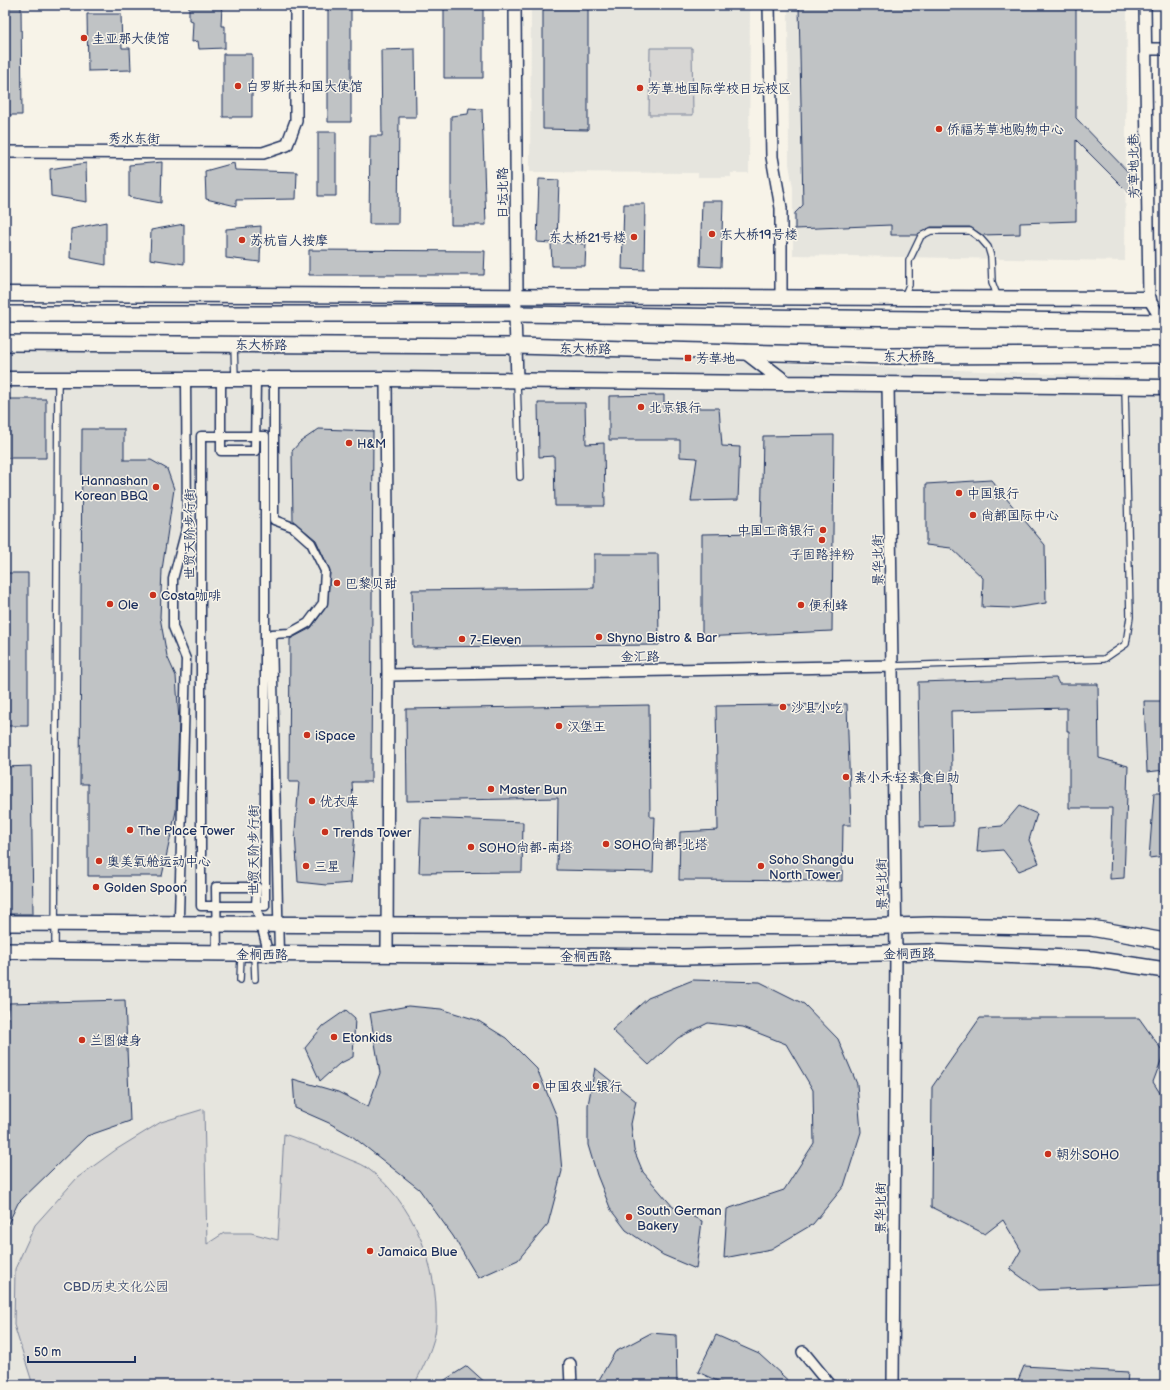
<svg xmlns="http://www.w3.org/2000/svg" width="1170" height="1390" font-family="'Balsamiq Sans','LXGW WenKai TC',sans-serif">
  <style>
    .built { fill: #e6e5de }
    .green { fill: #d7d6d4; stroke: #798299 }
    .building { fill: #c0c3c5; stroke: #1b2f5e }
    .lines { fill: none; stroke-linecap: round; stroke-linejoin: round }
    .service-casing { stroke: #1b2f5e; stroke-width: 8 }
    .pedestrian-casing { stroke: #1b2f5e; stroke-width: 11 }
    .minor-casing { stroke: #1b2f5e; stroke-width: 14 }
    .tertiary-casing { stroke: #1b2f5e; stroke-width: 17 }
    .secondary-casing { stroke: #1b2f5e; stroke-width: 18 }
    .service { stroke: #f7f3e8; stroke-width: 5.5 }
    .pedestrian { stroke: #f7f3e8; stroke-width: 8 }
    .minor { stroke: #f7f3e8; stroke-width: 11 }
    .tertiary { stroke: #f7f3e8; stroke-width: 14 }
    .secondary { stroke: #f7f3e8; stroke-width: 15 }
    .poi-dot { fill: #c8321e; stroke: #f7f3e8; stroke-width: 1.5 }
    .labels { text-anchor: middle; stroke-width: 3; stroke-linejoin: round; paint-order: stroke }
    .poi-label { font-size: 13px; fill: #1b2f5e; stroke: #f7f3e8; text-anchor: start }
    .street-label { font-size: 13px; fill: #1b2f5e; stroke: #f7f3e8 }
    .park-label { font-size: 13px; fill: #415076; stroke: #f7f3e8 }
  </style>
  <rect width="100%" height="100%" fill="#f7f3e8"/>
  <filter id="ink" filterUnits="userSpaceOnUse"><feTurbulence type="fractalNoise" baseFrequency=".025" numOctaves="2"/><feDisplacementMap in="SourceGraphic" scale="8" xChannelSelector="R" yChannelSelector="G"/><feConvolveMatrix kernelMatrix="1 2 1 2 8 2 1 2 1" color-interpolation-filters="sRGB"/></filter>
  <g filter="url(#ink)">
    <path class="built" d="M 531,5 L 750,5 L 749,173 L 731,173 L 731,177 L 698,177 L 698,173 L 530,172 Z
      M 788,5 L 1127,5 L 1125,261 L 793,255 L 793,188 L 789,164 Z
      M 5,334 L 1165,378 L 1165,1385 L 5,1385 Z"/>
    <path class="green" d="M 650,48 L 692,48 L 693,115 L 649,115 Z
      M 204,1109 L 207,1244 L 224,1233 L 251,1233 L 278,1240 L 284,1134 C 305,1141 326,1149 346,1158 C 352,1161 360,1163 366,1167 C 414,1202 439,1267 436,1325 C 436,1342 422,1370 414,1385 L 33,1385 L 14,1325 L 15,1269 L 35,1225 L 77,1178 L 117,1149 L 161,1122 Z"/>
    <path class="building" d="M 189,5 L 222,5 L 221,26 L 225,26 L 225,48 L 199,49 L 198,41 L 192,42 L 193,21 L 189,20 Z
      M 328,5 L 351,5 L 351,122 L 328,122 Z
      M 444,5 L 483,5 L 483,78 L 444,78 Z
      M 799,5 L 1076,5 L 1076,118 L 1132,176 L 1132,196 L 1076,140 L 1076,221 L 1020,223 L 1020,234 L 982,235 L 970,227 L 931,227 L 917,235 L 891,235 L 891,225 L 795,229 L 795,213 L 803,205 Z
      M 5,7 L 21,7 L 22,115 L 5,115 Z
      M 588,7 L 588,130 L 543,129 L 543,8 Z
      M 87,14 L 121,14 L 122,48 L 130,48 L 131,70 L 88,71 Z
      M 415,49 L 416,117 L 399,117 L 398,224 L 369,224 L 370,136 L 382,136 L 381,50 Z
      M 223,54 L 252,54 L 252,117 L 223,117 Z
      M 469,108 L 482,109 L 486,225 L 451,225 L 451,116 L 468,114 Z
      M 318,132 L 336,132 L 336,196 L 318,196 Z
      M 162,162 L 161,203 L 129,197 L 129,165 Z
      M 86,163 L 87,202 L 51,196 L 50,169 Z
      M 234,163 L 235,170 L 297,172 L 296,199 L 236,200 L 236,206 L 206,199 L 205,171 Z
      M 539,179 L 559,180 L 557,242 L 586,244 L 585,266 L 552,266 L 551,243 L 537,242 Z
      M 702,201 L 723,201 L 721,267 L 700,266 Z
      M 624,204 L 645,204 L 644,270 L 622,269 Z
      M 106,222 L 106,265 L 70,258 L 71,229 Z
      M 184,224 L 184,264 L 150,259 L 151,230 Z
      M 261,226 L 260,262 L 226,258 L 226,229 Z
      M 309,250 L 485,251 L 484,275 L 309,275 Z
      M 664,395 L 664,408 L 719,408 L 722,446 L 740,447 L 738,500 L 691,501 L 697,458 L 680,457 L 680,440 L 609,440 L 609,396 Z
      M 5,399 L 46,399 L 46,458 L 5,458 Z
      M 538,403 L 585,403 L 586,444 L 604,443 L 605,506 L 555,506 L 554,456 L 539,457 Z
      M 82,429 L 124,429 L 124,460 L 151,460 L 167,469 L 174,489 L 162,570 L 160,617 L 167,656 L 176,676 L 179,721 L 176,811 L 162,876 L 88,876 L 88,784 L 80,784 Z
      M 319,429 L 373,431 L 371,782 L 352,782 L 355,832 L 351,883 L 326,885 L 298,882 L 295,832 L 299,782 L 289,782 L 290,639 L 311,628 L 327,606 L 330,571 L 316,540 L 293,521 L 292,451 L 300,442 Z
      M 834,435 L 832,631 L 702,637 L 702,534 L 761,533 L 763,436 Z
      M 991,480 L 1045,545 L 1046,603 L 1013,608 L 982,607 L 983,578 L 951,548 L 926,545 L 926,484 Z
      M 594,554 L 658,554 L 659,645 L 413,647 L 412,590 L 594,588 Z
      M 5,573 L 28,573 L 28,726 L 5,726 Z
      M 1056,678 L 1059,684 L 1098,684 L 1099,758 L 1128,766 L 1124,878 L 1110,879 L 1112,808 L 1069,808 L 1069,731 L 1067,731 L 1067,708 L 951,711 L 953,826 L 920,827 L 918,682 Z
      M 1144,701 L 1165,701 L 1165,770 L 1147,772 Z
      M 847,704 L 851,825 L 843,825 L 842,881 L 679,880 L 680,832 L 718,830 L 716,706 Z
      M 649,705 L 650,817 L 655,817 L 653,872 L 557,870 L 558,798 L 407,801 L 406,709 Z
      M 31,766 L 33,914 L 5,914 L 5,767 Z
      M 1154,793 L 1165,793 L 1165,856 L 1149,858 Z
      M 1019,806 L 1037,814 L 1029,840 L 1039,863 L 1019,871 L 1003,850 L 977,852 L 979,828 L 1002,826 Z
      M 421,818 L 523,822 L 522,872 L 419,873 Z
      M 693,980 L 760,982 L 804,1004 L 838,1039 L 857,1084 L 861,1132 L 844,1186 L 813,1224 L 771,1249 L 724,1258 L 727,1209 L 784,1190 L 814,1143 L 813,1090 L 786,1044 L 743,1027 L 708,1023 L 678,1038 L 649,1065 L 612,1030 L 648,998 Z
      M 125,1000 L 130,1121 L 87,1136 L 18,1203 L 5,1230 L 5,1046 L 9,1003 Z
      M 408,1006 L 441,1009 L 477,1020 L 506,1038 L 537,1069 L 557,1117 L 562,1171 L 548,1224 L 518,1260 L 478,1278 L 453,1236 L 419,1189 L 352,1136 L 329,1123 L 295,1108 L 293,1079 L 338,1092 L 368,1107 L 380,1073 L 370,1013 Z
      M 346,1010 L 355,1018 L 353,1057 L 339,1064 L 320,1081 L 305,1048 L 323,1026 Z
      M 980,1018 L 1139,1018 L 1164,1053 L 1153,1082 L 1165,1101 L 1165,1277 L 1159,1285 L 1039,1290 L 1010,1269 L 1021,1250 L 1003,1220 L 985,1234 L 931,1207 L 932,1087 Z
      M 595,1068 L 636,1101 L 631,1124 L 634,1150 L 643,1172 L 673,1207 L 702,1221 L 696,1269 L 663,1255 L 626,1230 L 611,1210 L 597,1175 L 588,1145 L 588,1105 Z
      M 651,1333 L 676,1335 L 677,1385 L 596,1385 L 615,1352 Z
      M 716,1335 L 759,1354 L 793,1385 L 726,1385 L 698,1372 Z
      M 467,1366 L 488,1385 L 437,1385 Z
      M 1024,1366 L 1128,1372 L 1127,1385 L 1016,1385 Z"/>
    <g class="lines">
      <defs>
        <path id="service" d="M 904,297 L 909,285 L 909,261 L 921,236 L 931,231 L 970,231 L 981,239 L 988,247 L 991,257 L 992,282 L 998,298
          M 234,345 L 235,379
          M 517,381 L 520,477
          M 892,666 L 1104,659 L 1126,644 L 1130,617 L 1125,387
          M 55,951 L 58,379
          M 254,954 L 255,979
          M 240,980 L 241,955"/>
        <path id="pedestrian" d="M 221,379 L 221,451 L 255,451 L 256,379
          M 274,379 L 274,520 L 293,527 L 311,543 L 325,571 L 323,603 L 308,623 L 290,633 L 272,634 L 279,955
          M 201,436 L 265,436 L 265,906 L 201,906 Z
          M 179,916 L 186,659 L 173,627 L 173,579 L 187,526 L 186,379
          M 217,954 L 216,887 L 257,887 L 256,906 L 269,955"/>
        <path id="minor" d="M 515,5 L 517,295 L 515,314 L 517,380
          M 769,5 L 772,157 L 781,208 L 781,297
          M 1145,5 L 1149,299 L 1163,322
          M 1146,49 L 1165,49
          M 5,152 L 263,153 L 287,145 L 296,121 L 296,5
          M 386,379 L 388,675 L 387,955
          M 888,383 L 896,953 L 893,1385
          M 388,675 L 892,666
          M 803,1352 L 830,1385
          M 570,1364 L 571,1385"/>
        <path id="tertiary" d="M 5,294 L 1149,299
          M 746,352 L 785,382
          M 5,379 L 386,379 L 1165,387"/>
        <path id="secondary" d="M 5,314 L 515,314 L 1165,322
          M 5,343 L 516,346 L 888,356 L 1165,355
          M 5,923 L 855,927 L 931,925 L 1091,928 L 1165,941
          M 5,951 L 683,957 L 929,952 L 1092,959 L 1165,970"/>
      </defs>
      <use href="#service" class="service-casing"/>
      <use href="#pedestrian" class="pedestrian-casing"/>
      <use href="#minor" class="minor-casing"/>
      <use href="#tertiary" class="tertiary-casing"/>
      <use href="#secondary" class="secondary-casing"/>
      <use href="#service" class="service"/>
      <use href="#pedestrian" class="pedestrian"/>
      <use href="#minor" class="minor"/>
      <use href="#tertiary" class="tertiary"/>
      <use href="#secondary" class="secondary"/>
    </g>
  </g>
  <g class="poi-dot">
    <circle cx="84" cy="38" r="4"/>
    <circle cx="238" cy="86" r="4"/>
    <circle cx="640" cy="88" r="4"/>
    <circle cx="939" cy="129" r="4"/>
    <circle cx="712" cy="234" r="4"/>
    <circle cx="634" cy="237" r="4"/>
    <circle cx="242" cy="240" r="4"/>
    <rect x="684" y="354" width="8" height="8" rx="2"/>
    <circle cx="641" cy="407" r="4"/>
    <circle cx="349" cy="443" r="4"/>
    <circle cx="156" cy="487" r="4"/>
    <circle cx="959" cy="493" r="4"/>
    <circle cx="973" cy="515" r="4"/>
    <circle cx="823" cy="530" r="4"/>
    <circle cx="822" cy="540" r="4"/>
    <circle cx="337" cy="583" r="4"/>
    <circle cx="153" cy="595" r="4"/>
    <circle cx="110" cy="604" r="4"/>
    <circle cx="801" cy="605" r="4"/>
    <circle cx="599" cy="637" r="4"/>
    <circle cx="462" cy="639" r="4"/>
    <circle cx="783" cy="707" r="4"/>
    <circle cx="559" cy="726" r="4"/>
    <circle cx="307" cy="735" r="4"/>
    <circle cx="846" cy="777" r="4"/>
    <circle cx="491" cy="789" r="4"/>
    <circle cx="312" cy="801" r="4"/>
    <circle cx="130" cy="830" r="4"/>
    <circle cx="325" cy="832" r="4"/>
    <circle cx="606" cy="844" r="4"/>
    <circle cx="471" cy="847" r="4"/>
    <circle cx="99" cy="861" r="4"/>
    <circle cx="306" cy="866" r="4"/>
    <circle cx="761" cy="866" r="4"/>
    <circle cx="96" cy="887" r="4"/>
    <circle cx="334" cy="1037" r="4"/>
    <circle cx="82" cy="1040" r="4"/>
    <circle cx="536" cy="1086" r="4"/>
    <circle cx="1048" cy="1154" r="4"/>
    <circle cx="629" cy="1217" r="4"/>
    <circle cx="370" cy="1251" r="4"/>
  </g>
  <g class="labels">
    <g class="poi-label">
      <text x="92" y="43">圭亚那大使馆</text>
      <text x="246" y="91">白罗斯共和国大使馆</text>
      <text x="648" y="93">芳草地国际学校日坛校区</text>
      <text x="947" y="134">侨福芳草地购物中心</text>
      <text x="720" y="239">东大桥19号楼</text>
      <text x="626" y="242" text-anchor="end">东大桥21号楼</text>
      <text x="250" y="245">苏杭盲人按摩</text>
      <text x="696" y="363">芳草地</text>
      <text x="649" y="412">北京银行</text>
      <text x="357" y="448">H&amp;M</text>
      <text x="148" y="485" text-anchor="end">Hannashan<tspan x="148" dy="15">Korean BBQ</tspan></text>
      <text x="967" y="498">中国银行</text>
      <text x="981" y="520">尚都国际中心</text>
      <text x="815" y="535" text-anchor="end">中国工商银行</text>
      <text x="822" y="559" text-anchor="middle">子固路拌粉</text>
      <text x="345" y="588">巴黎贝甜</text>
      <text x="161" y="600">Costa咖啡</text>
      <text x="118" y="609">Ole</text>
      <text x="809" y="610">便利蜂</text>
      <text x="607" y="642">Shyno Bistro &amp; Bar</text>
      <text x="470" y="644">7-Eleven</text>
      <text x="791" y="712">沙县小吃</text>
      <text x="567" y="731">汉堡王</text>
      <text x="315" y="740">iSpace</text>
      <text x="854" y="782">素小禾·轻素食自助</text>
      <text x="499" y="794">Master Bun</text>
      <text x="320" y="806">优衣库</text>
      <text x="138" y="835">The Place Tower</text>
      <text x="333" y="837">Trends Tower</text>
      <text x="614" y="849">SOHO尚都-北塔</text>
      <text x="479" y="852">SOHO尚都-南塔</text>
      <text x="769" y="864">Soho Shangdu<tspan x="769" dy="15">North Tower</tspan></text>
      <text x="107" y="866">奥美氧舱运动中心</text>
      <text x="314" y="871">三星</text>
      <text x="104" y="892">Golden Spoon</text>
      <text x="342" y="1042">Etonkids</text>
      <text x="90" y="1045">兰图健身</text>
      <text x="544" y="1091">中国农业银行</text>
      <text x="1056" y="1159">朝外SOHO</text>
      <text x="637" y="1215">South German<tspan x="637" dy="15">Bakery</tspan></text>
      <text x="378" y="1256">Jamaica Blue</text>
    </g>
    <g class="street-label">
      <text x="134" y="143">秀水东街</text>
      <text transform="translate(1133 166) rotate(-91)" y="5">芳草地北巷</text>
      <text transform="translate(502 193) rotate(-90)" y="5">日坛北路</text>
      <text transform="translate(261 344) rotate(1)" y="5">东大桥路</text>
      <text transform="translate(585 348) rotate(1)" y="5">东大桥路</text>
      <text x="909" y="361">东大桥路</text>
      <text transform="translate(189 534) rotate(-90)" y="5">世贸天阶步行街</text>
      <text transform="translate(877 560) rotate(-91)" y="5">景华北街</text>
      <text transform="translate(640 656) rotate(-1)" y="5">金汇路</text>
      <text transform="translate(253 850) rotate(-90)" y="5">世贸天阶步行街</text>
      <text transform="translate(881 884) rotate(-91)" y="5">景华北街</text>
      <text transform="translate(909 953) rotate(-1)" y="5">金桐西路</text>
      <text x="262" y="959">金桐西路</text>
      <text x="586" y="961">金桐西路</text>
      <text transform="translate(880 1208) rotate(-90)" y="5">景华北街</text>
    </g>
    <g class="park-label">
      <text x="116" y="1291">CBD历史文化公园</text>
    </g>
  </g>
  <rect width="1170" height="1390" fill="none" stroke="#f7f3e8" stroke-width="20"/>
  <rect x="10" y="10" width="1150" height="1370" fill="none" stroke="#1b2f5e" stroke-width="1.5" filter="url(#ink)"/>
  <path d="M28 1356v6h107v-6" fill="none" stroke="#1b2f5e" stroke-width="2"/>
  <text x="34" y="1356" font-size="12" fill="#1b2f5e" stroke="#f7f3e8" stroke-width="3" paint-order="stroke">50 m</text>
</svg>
